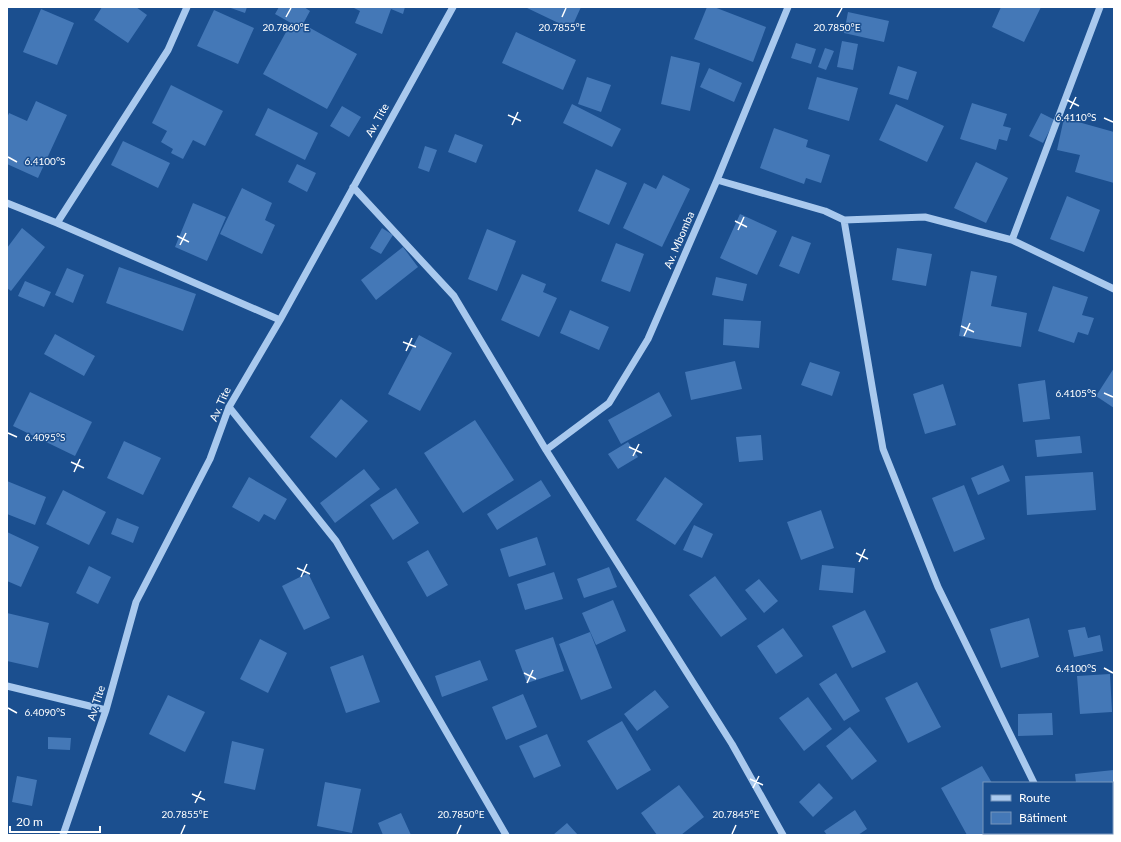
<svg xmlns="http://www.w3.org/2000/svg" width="1121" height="842" font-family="Lato,sans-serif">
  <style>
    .building { fill: #4478b7 }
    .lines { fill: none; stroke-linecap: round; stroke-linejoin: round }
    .minor { stroke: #a9c9ee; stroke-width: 7 }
    .ticks { fill: none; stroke: #fff; stroke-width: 1.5 }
    .labels { text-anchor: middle; stroke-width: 3; stroke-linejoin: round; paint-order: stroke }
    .street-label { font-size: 11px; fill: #fff; stroke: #1b4f8f }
    .ticks-label { font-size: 10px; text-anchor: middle; fill: #fff; stroke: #1b4f8f; stroke-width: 3; stroke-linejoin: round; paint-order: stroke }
  </style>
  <rect width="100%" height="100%" fill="#1b4f8f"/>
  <path class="building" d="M 102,7 L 136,7 L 147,15 L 128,43 L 94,20 Z
    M 228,7 L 247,7 L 245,13 Z
    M 279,7 L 304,7 L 310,11 L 303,24 L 357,54 L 327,109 L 263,74 L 291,23 L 275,14 Z
    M 352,7 L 405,7 L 403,14 L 391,9 L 382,34 L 355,23 L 360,11 Z
    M 525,7 L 581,7 L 571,29 Z
    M 707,7 L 714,7 L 766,27 L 753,62 L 694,39 Z
    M 1001,7 L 1041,7 L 1024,42 L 992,27 Z
    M 41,9 L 74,23 L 57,65 L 23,52 Z
    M 214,10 L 254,28 L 238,64 L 197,46 Z
    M 848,12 L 889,21 L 884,42 L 844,33 Z
    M 516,32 L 576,60 L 563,90 L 502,63 Z
    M 842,41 L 858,44 L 853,70 L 837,67 Z
    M 796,43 L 816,49 L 811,64 L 791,58 Z
    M 825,48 L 834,51 L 826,70 L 818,67 Z
    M 671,56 L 700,63 L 690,111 L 661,104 Z
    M 898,66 L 917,72 L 908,100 L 889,94 Z
    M 709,68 L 742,83 L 734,102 L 700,87 Z
    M 587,77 L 611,85 L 601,112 L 578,104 Z
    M 817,77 L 858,88 L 849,121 L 808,109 Z
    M 171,85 L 223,111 L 205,146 L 193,140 L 183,159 L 171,153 L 173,149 L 161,142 L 167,131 L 152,123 Z
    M 36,101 L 67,115 L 38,178 L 7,164 L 7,118 L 9,113 L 27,121 Z
    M 972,103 L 1007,114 L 1003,126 L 1011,128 L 1007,141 L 999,139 L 996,150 L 960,139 Z
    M 572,104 L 621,129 L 612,147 L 563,123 Z
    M 896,104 L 944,126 L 927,162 L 879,140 Z
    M 342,106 L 361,117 L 349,137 L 330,126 Z
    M 268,108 L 318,133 L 305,160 L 255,135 Z
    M 1041,113 L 1055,120 L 1043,143 L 1029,136 Z
    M 1064,118 L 1114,132 L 1114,183 L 1075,172 L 1080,155 L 1057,150 Z
    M 774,128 L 808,140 L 806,147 L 830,155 L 821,183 L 806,178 L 804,184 L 760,168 Z
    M 455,134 L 483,145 L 476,163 L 448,152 Z
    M 123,141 L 170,163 L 158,188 L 111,165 Z
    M 425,146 L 437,150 L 429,172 L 418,168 Z
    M 976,162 L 1008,178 L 986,223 L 954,208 Z
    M 297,164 L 316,173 L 307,192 L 288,182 Z
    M 596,169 L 627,183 L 609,225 L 578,211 Z
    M 663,175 L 690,189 L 662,247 L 623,228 L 644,183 L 656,189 Z
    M 242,188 L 272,203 L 265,220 L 275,225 L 262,254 L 220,234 Z
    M 1067,196 L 1100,210 L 1084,252 L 1050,239 Z
    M 193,203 L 226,217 L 207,261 L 175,247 Z
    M 740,214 L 777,231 L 757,275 L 720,258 Z
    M 22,228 L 45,247 L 11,291 L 7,288 L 7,248 Z
    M 382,228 L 393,235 L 381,254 L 370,248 Z
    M 487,229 L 516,241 L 497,291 L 468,279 Z
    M 792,236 L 811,243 L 799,274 L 779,266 Z
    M 616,243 L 644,254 L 630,292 L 601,281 Z
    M 403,247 L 418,267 L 376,300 L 361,280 Z
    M 897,248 L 932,254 L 926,286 L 892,280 Z
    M 119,267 L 196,294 L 183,331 L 106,303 Z
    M 67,268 L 84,275 L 73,303 L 55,295 Z
    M 971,271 L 997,276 L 991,306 L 1027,313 L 1021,347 L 959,336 Z
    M 522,274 L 546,284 L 543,292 L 557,298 L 539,337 L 501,320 Z
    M 716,277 L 747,284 L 743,301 L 712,295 Z
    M 25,281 L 51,292 L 44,307 L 18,296 Z
    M 1053,286 L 1088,297 L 1082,315 L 1094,318 L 1088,335 L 1078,332 L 1074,343 L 1038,331 Z
    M 570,310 L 609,327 L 599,350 L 560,333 Z
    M 724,319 L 761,321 L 759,348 L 723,345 Z
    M 55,334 L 95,356 L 84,376 L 44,354 Z
    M 419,335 L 452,353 L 420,411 L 388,394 Z
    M 735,361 L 742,389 L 691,400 L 685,372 Z
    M 810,362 L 840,372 L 832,396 L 801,385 Z
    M 1114,368 L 1114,408 L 1096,396 Z
    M 1045,380 L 1050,419 L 1023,422 L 1018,384 Z
    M 943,384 L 956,425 L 925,434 L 913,394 Z
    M 30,392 L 92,422 L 75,456 L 13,426 Z
    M 659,392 L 672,416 L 621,444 L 608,420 Z
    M 341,399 L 368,421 L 336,458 L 310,437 Z
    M 475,420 L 514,480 L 463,513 L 424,453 Z
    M 761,435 L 763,460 L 739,462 L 736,437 Z
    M 1080,436 L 1082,453 L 1037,457 L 1035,440 Z
    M 124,441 L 161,458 L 143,495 L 107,478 Z
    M 628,442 L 638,457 L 618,469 L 608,454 Z
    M 1003,465 L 1010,481 L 978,495 L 971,478 Z
    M 364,469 L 380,489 L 335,523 L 320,503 Z
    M 1093,472 L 1096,510 L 1027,515 L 1025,476 Z
    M 249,477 L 287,499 L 275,520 L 264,514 L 259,522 L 232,507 Z
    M 665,477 L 703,504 L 675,545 L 636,520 Z
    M 541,480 L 551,496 L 497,530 L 487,514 Z
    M 7,481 L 46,497 L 35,525 L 7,514 Z
    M 964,485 L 985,539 L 954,552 L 932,498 Z
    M 396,488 L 419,523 L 393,540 L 370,505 Z
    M 63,490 L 106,512 L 89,545 L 46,524 Z
    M 821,510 L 834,548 L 801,560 L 787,522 Z
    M 117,518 L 139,527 L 133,543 L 111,534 Z
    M 694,525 L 713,534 L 702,558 L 683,550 Z
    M 7,532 L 39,547 L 21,587 L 7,581 Z
    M 537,537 L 546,565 L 509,577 L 500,549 Z
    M 428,550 L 448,585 L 427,597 L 407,562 Z
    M 822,565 L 855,568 L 853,593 L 819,590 Z
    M 89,566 L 111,577 L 98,604 L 76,593 Z
    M 609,567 L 617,587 L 584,598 L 577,579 Z
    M 554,572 L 563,599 L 525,610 L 517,584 Z
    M 308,573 L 330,618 L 304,630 L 282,586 Z
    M 715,576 L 747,619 L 721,637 L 689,595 Z
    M 759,579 L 778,601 L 764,613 L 745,590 Z
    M 613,600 L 626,631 L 596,645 L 582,613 Z
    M 865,610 L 886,652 L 852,668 L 832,626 Z
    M 7,613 L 49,623 L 38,668 L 7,661 Z
    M 1029,618 L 1039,657 L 1001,668 L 990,629 Z
    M 1085,627 L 1088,638 L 1100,635 L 1103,651 L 1074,657 L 1068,630 Z
    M 783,628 L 803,656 L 776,674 L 757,646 Z
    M 590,632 L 612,688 L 581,700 L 559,644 Z
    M 553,637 L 564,671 L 527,683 L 515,650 Z
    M 260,639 L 287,653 L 268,693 L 240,679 Z
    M 363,655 L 380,702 L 346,713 L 330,667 Z
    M 480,660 L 488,680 L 442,697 L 435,676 Z
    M 836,673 L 860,711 L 844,721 L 819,684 Z
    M 1110,674 L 1112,712 L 1080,714 L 1077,676 Z
    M 917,682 L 941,727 L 908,743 L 885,698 Z
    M 655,690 L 669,707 L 637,731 L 624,714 Z
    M 523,694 L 537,727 L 506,740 L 492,707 Z
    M 168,695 L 205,712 L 185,752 L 149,734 Z
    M 808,697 L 832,729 L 804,751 L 779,718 Z
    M 1052,713 L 1053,735 L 1018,736 L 1018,714 Z
    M 622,721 L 651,770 L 617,790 L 587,741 Z
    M 850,727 L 877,761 L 852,780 L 826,746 Z
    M 547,734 L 561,766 L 534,778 L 519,746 Z
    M 48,737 L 71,738 L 70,750 L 48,749 Z
    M 232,741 L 264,749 L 255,790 L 224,783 Z
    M 982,766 L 992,783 L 984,783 L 984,833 L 1000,833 L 997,835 L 967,835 L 941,788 Z
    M 1114,770 L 1114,806 L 1112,806 L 1112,783 L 1076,783 L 1075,774 Z
    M 17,776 L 37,780 L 32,806 L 12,802 Z
    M 325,782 L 361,789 L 352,833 L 317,826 Z
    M 819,783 L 833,798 L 813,817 L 799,802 Z
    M 679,785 L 704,817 L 681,835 L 657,835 L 641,813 Z
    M 855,810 L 867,829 L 858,835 L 827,835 L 824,831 Z
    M 401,813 L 411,835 L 383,835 L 378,823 Z
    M 567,823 L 578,835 L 553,835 Z"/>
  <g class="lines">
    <path class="minor" d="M 717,180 L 825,211 L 844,220 L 925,217 L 1012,240 L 1114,289
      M 353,187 L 454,296 L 546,450 L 732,744 L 783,835
      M 7,203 L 57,223 L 280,320
      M 844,220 L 873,392 L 883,449 L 938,587 L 1034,783
      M 57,223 L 168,50 L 187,7
      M 1012,240 L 1100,7
      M 229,407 L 336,541 L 506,835
      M 546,450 L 609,403 L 648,339 L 717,180 L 788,7
      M 7,686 L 106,710
      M 1059,833 L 1060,835
      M 63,835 L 106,710 L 136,602 L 210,459 L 229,407 L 280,320 L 453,7"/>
  </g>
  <path class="ticks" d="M 286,17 L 291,8M 562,17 L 566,8M 837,17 L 842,8M 1067,100 L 1079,106M 1070,109 L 1076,97M 508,115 L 521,121M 1104,118 L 1113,122M 512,125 L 518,112M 8,157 L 17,162M 735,221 L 747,227M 738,230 L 744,217M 177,236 L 189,242M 180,245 L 186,233M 961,326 L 974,332M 964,336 L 970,323M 403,342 L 416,347M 406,351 L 412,338M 1104,393 L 1113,397M 8,433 L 17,437M 629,447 L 642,453M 633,456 L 639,444M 71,462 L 84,468M 74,472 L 80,459M 856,553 L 868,559M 859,562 L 865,549M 297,568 L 310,574M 301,577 L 307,564M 1104,668 L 1113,673M 524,673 L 536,679M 527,683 L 533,670M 8,708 L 17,713M 750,779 L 763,785M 753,788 L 759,776M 192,794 L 205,800M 195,803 L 201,791M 181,834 L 185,825M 457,834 L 461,825M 732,834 L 736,825"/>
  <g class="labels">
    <g class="street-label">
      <text transform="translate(377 120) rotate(-61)" y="4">Av. Tite</text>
      <text transform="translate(679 240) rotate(-67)" y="4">Av. Mbomba</text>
      <text transform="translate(220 404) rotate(-66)" y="4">Av. Tite</text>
      <text transform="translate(96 703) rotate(-73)" y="4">Av. Tite</text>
    </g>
  </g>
  <g class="ticks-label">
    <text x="286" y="31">20.7860°E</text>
    <text x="562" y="31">20.7855°E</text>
    <text x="837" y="31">20.7850°E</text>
    <text x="1076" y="121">6.4110°S</text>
    <text x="45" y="165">6.4100°S</text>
    <text x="1076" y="397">6.4105°S</text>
    <text x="45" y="441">6.4095°S</text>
    <text x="1076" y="672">6.4100°S</text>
    <text x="45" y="716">6.4090°S</text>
    <text x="185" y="818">20.7855°E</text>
    <text x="461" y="818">20.7850°E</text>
    <text x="736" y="818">20.7845°E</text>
  </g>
  <rect width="1121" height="842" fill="none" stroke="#ffffff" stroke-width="16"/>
  <rect x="983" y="782" width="130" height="52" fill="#1b4f8f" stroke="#7695bc"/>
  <rect x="991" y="795" width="20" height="6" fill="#a9c9ee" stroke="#7695bc"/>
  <text x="1019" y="802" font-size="12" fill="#ffffff">Route</text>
  <rect x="991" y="812" width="20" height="12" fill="#4478b7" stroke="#7695bc"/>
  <text x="1019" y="822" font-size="12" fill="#ffffff">Bâtiment</text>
  <path d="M10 826v6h90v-6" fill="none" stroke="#ffffff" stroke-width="2"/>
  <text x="16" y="826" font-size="12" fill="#ffffff" stroke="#1b4f8f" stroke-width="3" paint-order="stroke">20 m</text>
</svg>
